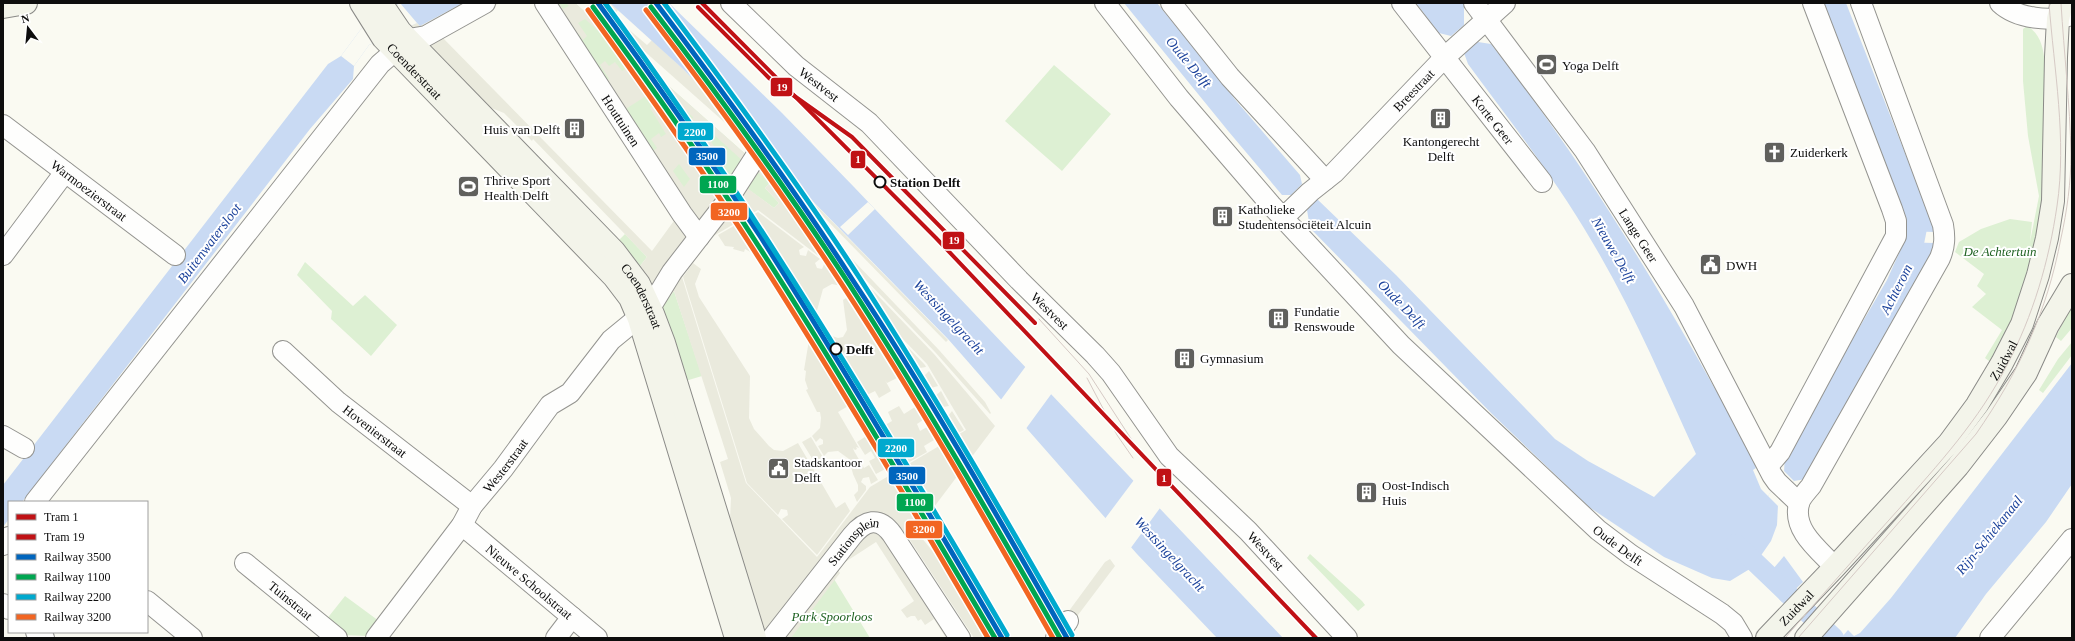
<svg xmlns="http://www.w3.org/2000/svg" width="2075" height="641" font-family="'Times New Roman',serif">
  <style>
    .green { fill: #ddf0d3 }
    .plaza { fill: #eaeadd; fill-rule: evenodd }
    .water { fill: #c9daf3 }
    .pier { fill: #fafaf2 }
    .lines { fill: none; stroke-linecap: round; stroke-linejoin: round }
    .canal { stroke: #c9daf3; stroke-width: 20 }
    .street-casing { stroke: #949490; stroke-width: 22 }
    .secondary-casing { stroke: #8a8a87; stroke-width: 24 }
    .street { stroke: #fefefd; stroke-width: 20 }
    .secondary { stroke: #f3f4ea; stroke-width: 22 }
    .tram { stroke: #d6cac5; stroke-width: 1 }
    .rail-1-casing { stroke: #fff; stroke-width: 8 }
    .rail-2-casing { stroke: #fff; stroke-width: 8 }
    .rail-3-casing { stroke: #fff; stroke-width: 8 }
    .rail-4-casing { stroke: #fff; stroke-width: 8 }
    .rail-1 { stroke: #0065bd; stroke-width: 5 }
    .rail-2 { stroke: #00a651; stroke-width: 5 }
    .rail-3 { stroke: #00a9ce; stroke-width: 5 }
    .rail-4 { stroke: #f26522; stroke-width: 5 }
    .tram-1-casing { stroke: #fff; stroke-width: 7 }
    .tram-2-casing { stroke: #fff; stroke-width: 7 }
    .tram-1 { stroke: #c01115; stroke-width: 4 }
    .tram-2 { stroke: #c01115; stroke-width: 4 }
    .stop-dot { fill: #fff; stroke: #0d0d0d; stroke-width: 2 }
    .labels { text-anchor: middle; stroke-width: 4; stroke-linejoin: round; paint-order: stroke }
    .poi-label { font-size: 13px; fill: #0d0d0d; stroke: #fff; text-anchor: start }
    .street-label { font-size: 13px; fill: #0d0d0d; stroke: #fff }
    .stop-label { font-size: 13px; font-weight: bold; fill: #0d0d0d; stroke: #fff; text-anchor: start }
    .park-label { font-size: 13px; font-style: italic; fill: #206323; stroke: #fff }
    .water-label { font-size: 14px; font-style: italic; fill: #1b429b; stroke: #fff }
    .line-badge { stroke: #fff; stroke-width: 1.5 }
    .badge-label { font-size: 11px; text-anchor: middle; font-weight: bold; fill: #fff }
  </style>
  <rect width="100%" height="100%" fill="#fafaf2"/>
  <path class="green" d="M 538,3 L 575,3 L 759,166 L 770,183 L 765,188 L 779,203 L 774,208 L 745,187 L 699,246 Z
    M 2027,26 C 2041,34 2043,48 2045,63 L 2045,192 L 2033,261 L 2009,330 L 1993,364 L 1985,358 L 2002,330 L 1972,307 L 1986,294 L 1977,286 L 1984,274 L 1955,252 L 1959,242 L 1981,229 L 2010,219 L 2032,222 L 2030,242 L 2039,196 L 2028,136 L 2023,81 L 2023,29 Z
    M 1054,65 L 1111,114 L 1062,171 L 1005,121 Z
    M 625,234 L 647,257 L 637,270 L 614,245 Z
    M 305,262 L 353,306 L 365,295 L 397,325 L 371,356 L 331,319 L 332,311 L 297,275 Z
    M 674,291 L 702,376 L 682,382 L 659,310 Z
    M 2072,303 L 2072,328 L 2061,341 L 2056,337 Z
    M 2072,342 L 2072,355 L 2043,393 L 2039,390 L 2058,359 Z
    M 1310,554 L 1362,601 L 1365,605 L 1358,611 L 1307,558 Z
    M 834,579 L 870,638 L 789,638 Z
    M 345,596 L 379,621 L 367,636 L 343,635 L 326,620 Z"/>
  <path class="plaza" d="M 463,3 L 500,3 L 441,36 L 652,251 L 676,218 L 555,8 L 560,5 L 563,9 L 569,6 L 566,3 L 575,3 L 769,175 L 831,237 L 939,350 L 985,402 L 991,413 L 990,414 L 935,352 L 862,276 L 861,278 L 934,354 L 995,426 L 916,531 L 1004,638 L 974,638 L 906,534 L 904,534 L 882,519 L 774,631 L 757,628 L 729,541 L 731,498 L 720,462 L 728,459 L 674,291 L 659,310 L 637,270 L 647,257 L 533,139 L 532,141 L 504,113 L 471,100 L 404,28 L 417,23 L 420,26 ZM 585,19 L 634,63 L 634,64 L 622,71 L 615,62 L 609,66 L 605,61 L 600,65 L 609,79 L 603,83 L 573,38 L 579,34 L 583,40 L 587,36 L 578,23 ZM 653,81 L 693,117 L 693,118 L 677,129 L 657,99 L 659,97 L 649,83 ZM 646,96 L 653,107 L 650,108 L 666,134 L 661,137 L 659,133 L 651,139 L 657,148 L 649,154 L 621,112 ZM 712,133 L 744,162 L 730,182 L 715,159 L 720,155 L 707,136 ZM 679,164 L 690,179 L 684,187 L 673,171 ZM 755,170 L 770,183 L 765,188 L 779,203 L 774,208 L 743,185 ZM 758,210 L 833,267 L 927,364 L 966,430 L 870,487 L 817,557 L 746,483 L 682,277 L 710,238 Z
    M 590,3 L 610,3 L 618,10 L 613,16 L 647,45 L 652,40 L 683,69 L 948,340 L 946,342 L 776,168 Z
    M 758,212 L 804,247 L 799,250 L 800,255 L 806,256 L 808,250 L 820,259 L 815,263 L 817,268 L 822,269 L 825,262 L 832,268 L 903,342 L 902,344 L 905,344 L 925,365 L 926,367 L 920,368 L 919,374 L 924,376 L 929,371 L 938,386 L 931,388 L 931,394 L 935,396 L 941,391 L 949,406 L 943,407 L 942,413 L 948,416 L 952,411 L 964,430 L 951,437 L 950,431 L 944,430 L 942,436 L 946,440 L 939,445 L 930,429 L 935,426 L 923,407 L 924,410 L 920,412 L 899,377 L 887,383 L 885,380 L 891,391 L 879,398 L 875,391 L 865,396 L 862,398 L 866,405 L 855,412 L 850,405 L 838,412 L 859,448 L 856,447 L 857,449 L 855,450 L 853,448 L 854,451 L 864,468 L 869,465 L 878,480 L 871,484 L 869,477 L 863,478 L 861,482 L 866,486 L 866,490 L 857,502 L 854,495 L 858,491 L 858,485 L 853,474 L 849,459 L 838,451 L 828,452 L 824,456 L 818,446 L 823,444 L 823,440 L 820,438 L 816,442 L 812,436 L 820,428 L 821,418 L 820,412 L 817,412 L 806,390 L 808,389 L 805,380 L 806,371 L 804,370 L 809,340 L 805,323 L 762,268 L 758,262 L 759,260 L 754,254 L 745,249 L 744,252 L 733,249 L 734,247 L 725,246 L 718,235 L 739,223 L 741,229 L 747,229 L 749,224 L 744,220 ZM 832,284 L 841,286 L 846,295 L 846,298 L 843,300 L 847,330 L 843,337 L 838,338 L 829,335 L 816,314 L 823,289 Z
    M 693,263 L 701,269 L 695,284 L 699,297 L 750,376 L 749,418 L 754,429 L 769,446 L 774,450 L 783,451 L 798,443 L 836,508 L 845,502 L 850,511 L 817,555 L 782,519 L 788,515 L 787,510 L 781,509 L 778,515 L 747,483 L 683,277 Z
    M 899,406 L 904,414 L 915,407 L 923,420 L 917,424 L 920,431 L 927,427 L 934,440 L 924,446 L 927,452 L 890,473 L 887,468 L 876,474 L 869,461 L 875,458 L 871,451 L 865,455 L 857,442 L 868,435 L 863,427 L 875,420 L 880,428 L 892,421 L 888,412 Z
    M 811,437 L 828,466 L 825,469 L 821,462 L 816,465 L 802,442 Z
    M 880,527 L 955,638 L 946,638 L 934,619 L 925,625 L 921,619 L 918,621 L 915,616 L 911,616 L 907,618 L 901,610 L 914,601 L 876,542 L 836,568 L 840,573 L 791,638 L 780,638 L 855,538 Z
    M 1110,559 L 1115,566 L 1075,619 L 1049,638 L 1105,562 Z"/>
  <path class="water" d="M 399,3 L 463,3 L 420,26 L 417,23 L 369,45 L 354,66 L 353,79 L 310,129 L 22,502 L 9,502 L 9,519 L 3,527 L 3,485 L 328,64 L 341,56 L 364,25 Z
    M 610,3 L 669,3 L 782,113 L 854,187 L 1283,638 L 1217,638 L 1137,554 L 948,339 L 683,69 Z
    M 1124,3 L 1157,3 L 1238,103 L 1300,175 L 1302,184 L 1291,195 L 1282,195 L 1229,132 Z
    M 1416,3 L 1464,3 L 1464,25 L 1451,36 L 1439,33 Z
    M 1822,3 L 1846,3 L 1934,227 L 1934,232 L 1905,231 Z
    M 1478,42 L 1491,44 C 1591,171 1673,311 1751,454 L 1756,468 L 1753,470 L 1761,489 L 1768,496 L 1784,472 L 1785,455 L 1887,280 L 1904,242 L 1933,243 L 1933,252 L 1806,479 L 1794,481 L 1778,505 L 1777,525 L 1771,541 L 1753,567 L 1730,581 L 1712,578 L 1664,557 L 1589,507 L 1492,414 L 1310,228 L 1307,210 L 1317,199 L 1396,275 L 1555,439 L 1588,461 L 1654,497 L 1696,454 C 1663,382 1632,308 1591,240 C 1555,178 1510,121 1468,64 L 1464,53 Z
    M 2072,363 L 2072,484 L 2046,522 L 1986,594 L 1955,638 L 1841,638 L 1848,630 L 1854,636 L 1860,633 L 1891,598 Z
    M 1784,556 L 1803,582 L 1782,602 L 1763,581 Z"/>
  <path class="pier" d="M 400,3 L 417,23 L 369,45 L 354,66 L 341,56 L 364,25 Z
    M 868,202 L 875,209 L 848,235 L 840,227 Z
    M 1026,366 L 1052,393 L 1025,430 L 1000,401 Z
    M 1784,471 L 1794,481 L 1778,506 L 1768,496 Z
    M 1134,480 L 1160,508 L 1130,549 L 1104,520 Z"/>
  <g class="lines">
    <path class="canal" d="M 1909,268 L 1918,223 L 1912,206
      M 1736,544 L 1834,638"/>
    <defs>
      <g id="street">
        <path id="s1" d="M 545,3 L 682,214 L 699,237"/>
        <path id="s2" d="M 731,3 L 796,66 L 869,123 L 1019,280 L 1095,355 L 1111,373 L 1169,456 L 1248,531 L 1347,638"/>
        <path id="s3" d="M 1105,3 L 1179,98 L 1271,205 L 1401,345 L 1598,530 L 1631,555 L 1722,614 L 1733,623 L 1742,638"/>
        <path d="M 1171,3 L 1230,77 L 1325,180"/>
        <path id="s4" d="M 1402,3 L 1542,182"/>
        <path id="s5" d="M 1474,3 L 1585,151 L 1684,306 L 1772,475 L 1777,482 L 1799,503"/>
        <path d="M 2000,3 C 2017,19 2051,22 2072,15"/>
        <path id="s6" d="M 3,125 L 175,255"/>
        <path id="s7" d="M 1283,218 L 1310,192 L 1334,173 L 1445,57 L 1505,3"/>
        <path d="M 3,255 L 65,172"/>
        <path id="s8" d="M 283,351 L 338,402 L 472,506"/>
        <path d="M 3,436 L 24,448"/>
        <path d="M 1768,466 L 1780,452 L 1896,236 L 1896,221 L 1892,209 L 1813,3"/>
        <path d="M 35,502 L 380,64 L 409,39 L 426,36 L 485,3"/>
        <path id="s9" d="M 462,525 L 597,638"/>
        <path d="M 3,545 L 9,537"/>
        <path id="s10" d="M 245,563 L 337,638"/>
        <path d="M 1835,567 C 1819,550 1792,530 1799,504 C 1800,498 1807,491 1811,486 L 1940,258 C 1945,246 1945,237 1943,225 L 1861,3"/>
        <path d="M 147,601 L 192,638"/>
        <path d="M 3,604 L 9,609"/>
        <path d="M 36,632 L 44,638"/>
        <path id="s11" d="M 376,638 L 462,525 L 472,506 L 503,469 L 550,405 L 570,393 L 611,340 L 650,308 L 672,272 L 727,201 L 756,156"/>
        <path d="M 556,638 L 572,617"/>
        <path id="s12" d="M 772,638 L 852,536 C 865,520 879,516 892,534 L 960,638"/>
        <path d="M 1056,638 L 1068,621"/>
        <path d="M 1990,638 L 2072,539"/>
      </g>
      <g id="secondary">
        <path id="s13" d="M 361,3 L 383,38 L 614,277 L 630,298 L 639,319 L 736,638"/>
        <path id="s14" d="M 381,3 L 400,31 L 614,251 L 639,284 L 653,314 L 664,343 L 755,638"/>
        <path d="M 3,7 L 26,3"/>
        <path id="s15" d="M 1767,638 L 1835,567 L 1949,443 L 1977,405 L 2002,363 L 2022,324 L 2038,275 L 2047,238 L 2053,201 L 2056,57 L 2058,19 L 2062,3"/>
        <path d="M 1806,638 L 1958,466 L 1996,417 L 2026,373 L 2048,325 L 2072,285"/>
      </g>
    </defs>
    <use href="#street" class="street-casing"/>
    <use href="#secondary" class="secondary-casing"/>
    <use href="#street" class="street"/>
    <use href="#secondary" class="secondary"/>
    <path class="tram" d="M 1039,319 L 1089,374 L 1139,451
      M 1087,378 L 1117,435 L 1133,458
      M 1785,638 C 1822,595 1860,552 1898,510 C 1938,465 1980,419 2007,365 C 2033,316 2049,261 2057,206 C 2067,139 2054,70 2049,3
      M 1798,638 L 1976,434 C 2019,372 2047,312 2061,238 C 2067,211 2071,182 2071,154 C 2070,104 2064,53 2061,3"/>
    <defs>
      <path id="rail-1" d="M 598,3 C 654,79 708,157 760,236 C 844,368 923,503 1002,638
        M 656,3 C 724,93 791,184 852,279 C 929,395 998,517 1067,638"/>
      <path id="rail-2" d="M 593,7 C 649,83 703,159 754,239 C 838,369 916,504 995,638
        M 651,7 C 720,97 787,189 849,284 C 923,399 992,519 1060,638"/>
      <path id="rail-3" d="M 605,3 C 753,205 881,419 1007,635
        M 664,3 C 731,92 798,183 859,277 C 934,394 1003,514 1072,635"/>
      <path id="rail-4" d="M 588,10 C 643,86 697,162 748,241 C 832,371 910,505 988,638
        M 646,10 C 715,100 781,191 843,286 C 918,401 985,519 1053,638"/>
    </defs>
    <use href="#rail-1" class="rail-1-casing"/>
    <use href="#rail-2" class="rail-2-casing"/>
    <use href="#rail-3" class="rail-3-casing"/>
    <use href="#rail-4" class="rail-4-casing"/>
    <use href="#rail-1" class="rail-1"/>
    <use href="#rail-2" class="rail-2"/>
    <use href="#rail-3" class="rail-3"/>
    <use href="#rail-4" class="rail-4"/>
    <defs>
      <path id="tram-1" d="M 702,3 L 936,238 L 1316,638"/>
      <path id="tram-2" d="M 698,7 L 769,78 L 852,137 L 1035,323"/>
    </defs>
    <use href="#tram-1" class="tram-1-casing"/>
    <use href="#tram-2" class="tram-2-casing"/>
    <use href="#tram-1" class="tram-1"/>
    <use href="#tram-2" class="tram-2"/>
  </g>
  <defs>
    <symbol id="stadium-square" viewBox="-11 -11 22 22"><rect x="-9" y="-9" width="18" height="18" rx="4" fill="#60605d" stroke="#fff"/><path d="M0-5a6.5 5 0 1 0 0 10a6.5 5 0 1 0 0-10ZM-3.5-1.8h7v3.6h-7Z" fill="#fff"/></symbol>
    <symbol id="building-square" viewBox="-11 -11 22 22"><rect x="-9" y="-9" width="18" height="18" rx="4" fill="#60605d" stroke="#fff"/><path d="M-4-6H4V6H1V3H-1V6H-4ZM-2.5-4.3h1.7v1.8h-1.7ZM.8-4.3h1.7v1.8H.8ZM-2.5-1h1.7V.8h-1.7ZM.8-1h1.7V.8H.8Z" fill="#fff"/></symbol>
    <symbol id="church-square" viewBox="-11 -11 22 22"><rect x="-9" y="-9" width="18" height="18" rx="4" fill="#60605d" stroke="#fff"/><path d="M-1.2-6h2.4v3.5h3.3v2.4h-3.3V6h-2.4V-.1h-3.3v-2.4h3.3Z" fill="#fff"/></symbol>
    <symbol id="civic-square" viewBox="-11 -11 22 22"><rect x="-9" y="-9" width="18" height="18" rx="4" fill="#60605d" stroke="#fff"/><path d="M-.6-6.5H3V-4.5H.6V-3L4-1V1h2V6H-6V1h2V-1L-.6-3ZM-1.2 2.5V6h2.4V2.5Z" fill="#fff"/></symbol>
  </defs>
  <g fill-rule="evenodd">
    <use href="#stadium-square" x="1534" y="52" width="25" height="25"/>
    <use href="#building-square" x="1428" y="106" width="25" height="25"/>
    <use href="#building-square" x="562" y="116" width="25" height="25"/>
    <use href="#church-square" x="1762" y="140" width="25" height="25"/>
    <use href="#stadium-square" x="456" y="174" width="25" height="25"/>
    <use href="#building-square" x="1210" y="204" width="25" height="25"/>
    <use href="#civic-square" x="1698" y="252" width="25" height="25"/>
    <use href="#building-square" x="1266" y="306" width="25" height="25"/>
    <use href="#building-square" x="1172" y="346" width="25" height="25"/>
    <use href="#civic-square" x="766" y="456" width="25" height="25"/>
    <use href="#building-square" x="1354" y="480" width="25" height="25"/>
  </g>
  <g class="stop-dot">
    <circle cx="880" cy="182" r="5.5"/>
    <circle cx="836" cy="349" r="5.5"/>
  </g>
  <g class="labels">
    <g class="poi-label">
      <text x="1562" y="70">Yoga Delft</text>
      <text x="560" y="134" text-anchor="end">Huis van Delft</text>
      <text x="1441" y="146" text-anchor="middle">Kantongerecht<tspan x="1441" dy="15">Delft</tspan></text>
      <text x="1790" y="157">Zuiderkerk</text>
      <text x="484" y="185">Thrive Sport<tspan x="484" dy="15">Health Delft</tspan></text>
      <text x="1238" y="214">Katholieke<tspan x="1238" dy="15">Studentensociëteit Alcuin</tspan></text>
      <text x="1726" y="270">DWH</text>
      <text x="1294" y="316">Fundatie<tspan x="1294" dy="15">Renswoude</tspan></text>
      <text x="1200" y="363">Gymnasium</text>
      <text x="794" y="467">Stadskantoor<tspan x="794" dy="15">Delft</tspan></text>
      <text x="1382" y="490">Oost-Indisch<tspan x="1382" dy="15">Huis</tspan></text>
    </g>
    <g class="street-label">
      <text dy="5" stroke="none"><textPath href="#s13" startOffset="87">Coenderstraat</textPath></text>
      <text dy="5" stroke="none"><textPath href="#s2" startOffset="120">Westvest</textPath></text>
      <text dy="5" stroke="none"><textPath href="#s7" startOffset="183">Breestraat</textPath></text>
      <text dy="5" stroke="none"><textPath href="#s4" startOffset="148">Korte Geer</textPath></text>
      <text dy="5" stroke="none"><textPath href="#s1" startOffset="140">Houttuinen</textPath></text>
      <text dy="5" stroke="none"><textPath href="#s6" startOffset="108">Warmoezierstraat</textPath></text>
      <text dy="5" stroke="none"><textPath href="#s5" startOffset="285">Lange Geer</textPath></text>
      <text dy="5" stroke="none"><textPath href="#s14" startOffset="394">Coenderstraat</textPath></text>
      <text dy="5" stroke="none"><textPath href="#s2" startOffset="444">Westvest</textPath></text>
      <text dy="5" stroke="none"><textPath href="#s15" startOffset="366">Zuidwal</textPath></text>
      <text dy="5" stroke="none"><textPath href="#s8" startOffset="122">Hovenierstraat</textPath></text>
      <text dy="5" stroke="none"><textPath href="#s11" startOffset="216">Westerstraat</textPath></text>
      <text dy="5" stroke="none"><textPath href="#s3" startOffset="748">Oude Delft</textPath></text>
      <text dy="5" stroke="none"><textPath href="#s12" startOffset="128">Stationsplein</textPath></text>
      <text dy="5" stroke="none"><textPath href="#s2" startOffset="768">Westvest</textPath></text>
      <text dy="5" stroke="none"><textPath href="#s9" startOffset="88">Nieuwe Schoolstraat</textPath></text>
      <text dy="5" stroke="none"><textPath href="#s10" startOffset="59">Tuinstraat</textPath></text>
      <text dy="5" stroke="none"><textPath href="#s15" startOffset="42">Zuidwal</textPath></text>
    </g>
    <g class="stop-label">
      <text x="890" y="187">Station Delft</text>
      <text x="846" y="354">Delft</text>
    </g>
    <g class="park-label">
      <text x="2000" y="256">De Achtertuin</text>
      <text x="832" y="621">Park Spoorloos</text>
    </g>
    <g class="water-label">
      <text transform="translate(1189 62) rotate(50)" y="5">Oude Delft</text>
      <text transform="translate(209 243) rotate(-53)" y="5">Buitenwatersloot</text>
      <text transform="translate(1614 250) rotate(60)" y="5">Nieuwe Delft</text>
      <text transform="translate(1896 289) rotate(-63)" y="5">Achterom</text>
      <text transform="translate(1402 304) rotate(46)" y="5">Oude Delft</text>
      <text transform="translate(949 317) rotate(47)" y="5">Westsingelgracht</text>
      <text transform="translate(1989 535) rotate(-51)" y="5">Rijn-Schiekanaal</text>
      <text transform="translate(1170 554) rotate(47)" y="5">Westsingelgracht</text>
    </g>
  </g>
  <g class="line-badge">
    <rect x="770" y="77" width="23" height="20" rx="4" fill="#c01115"/>
    <rect x="677" y="122" width="37" height="19" rx="4" fill="#00a9ce"/>
    <rect x="688" y="147" width="38" height="19" rx="4" fill="#0065bd"/>
    <rect x="850" y="150" width="16" height="19" rx="4" fill="#c01115"/>
    <rect x="699" y="175" width="38" height="19" rx="4" fill="#00a651"/>
    <rect x="710" y="202" width="38" height="19" rx="4" fill="#f26522"/>
    <rect x="942" y="231" width="23" height="19" rx="4" fill="#c01115"/>
    <rect x="877" y="438" width="38" height="20" rx="4" fill="#00a9ce"/>
    <rect x="888" y="466" width="38" height="19" rx="4" fill="#0065bd"/>
    <rect x="1156" y="468" width="16" height="19" rx="4" fill="#c01115"/>
    <rect x="896" y="493" width="38" height="19" rx="4" fill="#00a651"/>
    <rect x="905" y="520" width="38" height="19" rx="4" fill="#f26522"/>
  </g>
  <g class="badge-label">
    <text x="782" y="91">19</text>
    <text x="695" y="136">2200</text>
    <text x="707" y="160">3500</text>
    <text x="858" y="163">1</text>
    <text x="718" y="188">1100</text>
    <text x="729" y="216">3200</text>
    <text x="954" y="244">19</text>
    <text x="896" y="452">2200</text>
    <text x="907" y="480">3500</text>
    <text x="1164" y="482">1</text>
    <text x="915" y="506">1100</text>
    <text x="924" y="533">3200</text>
  </g>
  <rect width="2075" height="641" fill="none" stroke="#0d0d0d" stroke-width="8"/>
  <rect x="8" y="501" width="140" height="132" fill="#ffffff" stroke="#9e9e9e"/>
  <rect x="16" y="514" width="20" height="6" fill="#c01115" stroke="#9e9e9e"/>
  <text x="44" y="521" font-size="12" fill="#0d0d0d">Tram 1</text>
  <rect x="16" y="534" width="20" height="6" fill="#c01115" stroke="#9e9e9e"/>
  <text x="44" y="541" font-size="12" fill="#0d0d0d">Tram 19</text>
  <rect x="16" y="554" width="20" height="6" fill="#0065bd" stroke="#9e9e9e"/>
  <text x="44" y="561" font-size="12" fill="#0d0d0d">Railway 3500</text>
  <rect x="16" y="574" width="20" height="6" fill="#00a651" stroke="#9e9e9e"/>
  <text x="44" y="581" font-size="12" fill="#0d0d0d">Railway 1100</text>
  <rect x="16" y="594" width="20" height="6" fill="#00a9ce" stroke="#9e9e9e"/>
  <text x="44" y="601" font-size="12" fill="#0d0d0d">Railway 2200</text>
  <rect x="16" y="614" width="20" height="6" fill="#f26522" stroke="#9e9e9e"/>
  <text x="44" y="621" font-size="12" fill="#0d0d0d">Railway 3200</text>
  <g transform="translate(28 28) rotate(344)" stroke="#ffffff" stroke-width="3" paint-order="stroke">
  <path d="M0-3L7 15L0 10L-7 15Z" fill="#0d0d0d"/>
  <text y="-6" font-size="11" font-weight="bold" text-anchor="middle" fill="#0d0d0d">N</text>
  </g>
</svg>
